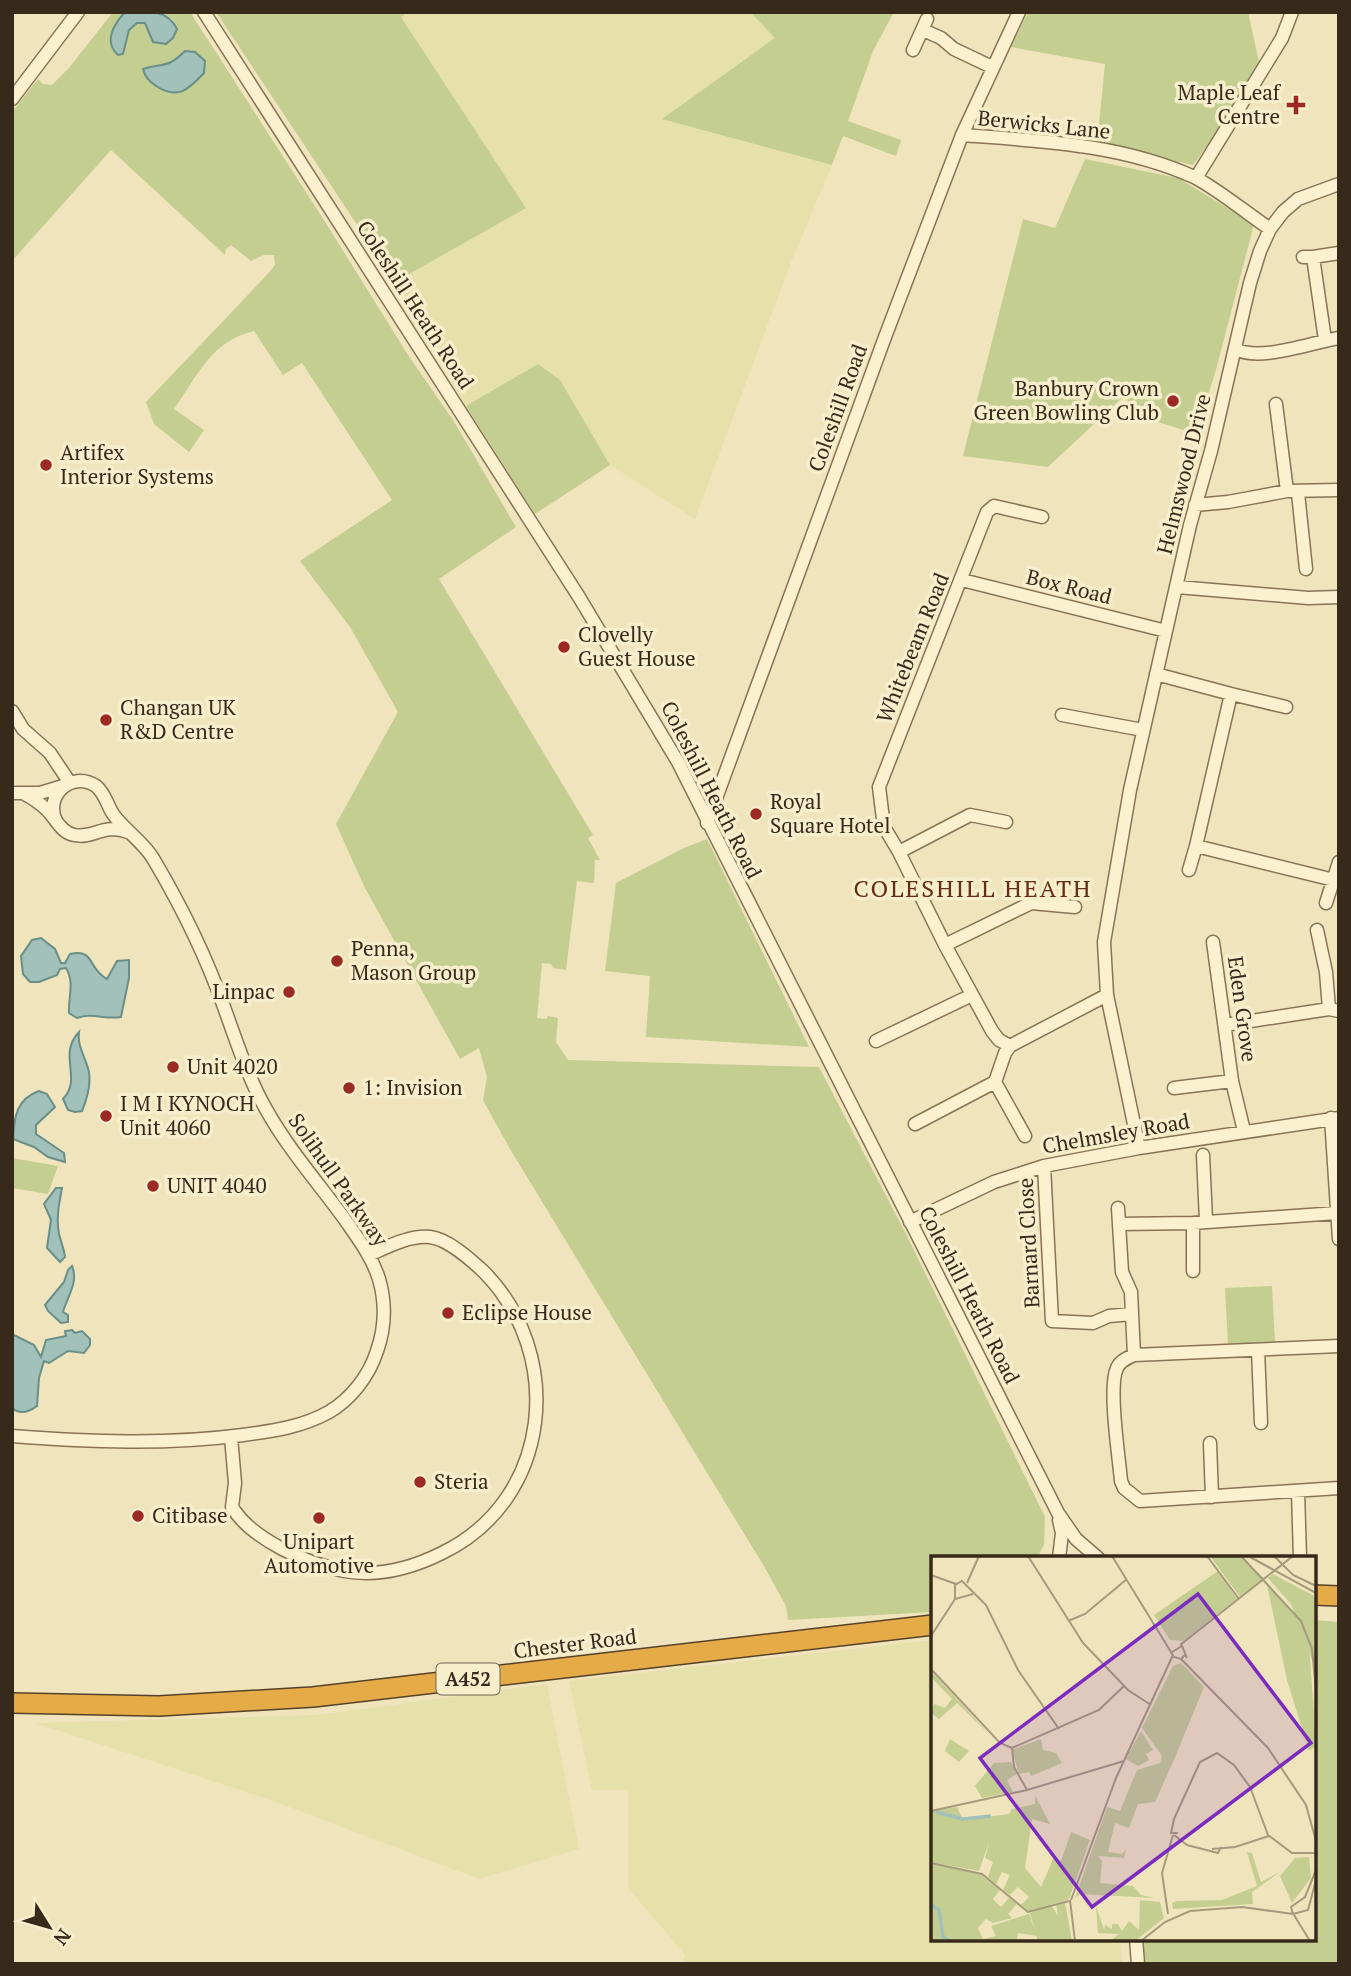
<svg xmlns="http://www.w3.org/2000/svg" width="1351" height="1976" font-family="'PT Serif',serif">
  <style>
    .farmland { fill: #e6e0aa }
    .green { fill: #c3ce90 }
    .water { fill: #a1c1ba; stroke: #688f88; stroke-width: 2 }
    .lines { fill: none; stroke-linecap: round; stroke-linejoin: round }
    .minor-casing { stroke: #887455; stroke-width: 15 }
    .highway-casing { stroke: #55412a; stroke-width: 22 }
    .minor { stroke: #fbf1d0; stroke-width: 12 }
    .highway { stroke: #e5ab47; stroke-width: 19 }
    .poi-dot { fill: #9a2a22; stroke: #f7eecc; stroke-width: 2.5 }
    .labels { text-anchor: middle; stroke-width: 7; stroke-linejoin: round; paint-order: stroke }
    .shield { fill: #f7eecc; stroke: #716550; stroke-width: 2 }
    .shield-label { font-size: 19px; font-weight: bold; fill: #372a1b }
    .poi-label { font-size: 21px; fill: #372a1b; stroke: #f7eecc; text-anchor: start }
    .street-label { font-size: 21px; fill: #372a1b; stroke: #f7eecc }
    .quarter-label { font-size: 24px; letter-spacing: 2px; fill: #662e18; stroke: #f7eecc }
    .inset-river { fill: none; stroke: #a1c1ba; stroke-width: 3.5 }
    .inset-road { fill: none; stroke: #a69a7c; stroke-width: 2 }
    .view { fill: #7b2cbf; fill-opacity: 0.15; stroke: #7b2cbf; stroke-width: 3.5 }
    .inset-edge { fill: none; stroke: #372a1b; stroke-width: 3.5 }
  </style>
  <rect width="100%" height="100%" fill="#f0e4bd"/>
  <path class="farmland" d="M 408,12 L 750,12 L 776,38 L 663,118 L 832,165 L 790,265 L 695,519 L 610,465 L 560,380 L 538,364 L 466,406 L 395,282 L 526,208 L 401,17 Z
    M 933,1640 L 933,1939 L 1121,1939 L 1122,1964 L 696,1964 L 684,1961 L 685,1955 L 628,1888 L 628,1790 L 592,1790 L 569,1681 Z
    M 547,1684 L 579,1849 L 479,1879 L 271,1800 L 35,1723 L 318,1715 Z"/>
  <path class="green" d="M 113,12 L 125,12 L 117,22 L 126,47 L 129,30 L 137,23 L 145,23 L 153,42 L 173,20 L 163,12 L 190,12 L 322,217 L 408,355 L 453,420 L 516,527 L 439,579 L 593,835 L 588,838 L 600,860 L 595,860 L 594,883 L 577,881 L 566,970 L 553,968 L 551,964 L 542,963 L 537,1018 L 546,1019 L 548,1016 L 558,1018 L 556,1042 L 568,1060 L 819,1067 L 906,1234 L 1045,1517 L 1044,1545 L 1037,1558 L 933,1558 L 933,1612 L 788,1620 L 786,1606 L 765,1568 L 510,1149 L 483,1100 L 487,1077 L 479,1048 L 460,1059 L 365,888 L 336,824 L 398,712 L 350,627 L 300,561 L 392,500 L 302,363 L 283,375 L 254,331 C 211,341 198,375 174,409 L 204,430 L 189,452 L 154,424 L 146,402 L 264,278 L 275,265 L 274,255 L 264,255 L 251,261 L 231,245 L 226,249 L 225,255 L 111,150 L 12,261 L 12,112 L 38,79 L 43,84 L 52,85 L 69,68 Z
    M 216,12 L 408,12 L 401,17 L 526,208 L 395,282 Z
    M 750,12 L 894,12 L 873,51 L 848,121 L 901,140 L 896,156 L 843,136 L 832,165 L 662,119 L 775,38 Z
    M 1028,12 L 1248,12 L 1259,62 L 1210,142 L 1193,165 L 1097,144 L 1105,64 L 1011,47 Z
    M 1085,159 L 1178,178 L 1254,224 L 1216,370 L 1196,434 L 1139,416 L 1124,396 L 1048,467 L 963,456 L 1023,219 L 1055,228 Z
    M 538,364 L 560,380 L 610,465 L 535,514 L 466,406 Z
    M 707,839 L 809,1047 L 646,1037 L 650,976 L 605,971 L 616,883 L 684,848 Z
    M 12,1158 L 58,1166 L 48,1194 L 12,1188 Z
    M 1272,1286 L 1275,1342 L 1228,1344 L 1225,1288 Z
    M 1314,1620 L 1339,1622 L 1339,1964 L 1145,1964 L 1143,1939 L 1314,1939 Z"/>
  <path class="water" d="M 125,12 C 146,12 166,7 177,29 L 173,38 L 166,44 L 153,42 L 145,23 L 137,23 L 129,30 L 123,54 L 118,55 C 103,42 114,24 125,12 Z
    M 185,51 L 195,52 L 205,61 L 204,73 C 188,90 178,100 156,86 C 149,81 145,77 143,69 C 163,62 166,70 185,51 Z
    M 41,938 L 55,949 L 61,963 L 65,963 L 70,954 C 95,948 87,968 107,979 L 117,961 L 129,960 L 129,978 L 121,1017 C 105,1020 92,1012 77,1018 L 69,1013 C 68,997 75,983 66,968 L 60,969 L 57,975 L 39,982 L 30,982 L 23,974 L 21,956 L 32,940 Z
    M 79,1032 C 77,1047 86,1058 89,1072 C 91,1085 87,1099 82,1111 L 75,1112 L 68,1110 L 63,1099 C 83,1078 57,1055 79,1032 Z
    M 39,1091 L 47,1094 L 55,1107 L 36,1125 L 36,1134 L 64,1153 L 65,1162 L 48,1157 L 34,1147 L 13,1139 C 14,1118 16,1099 39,1091 Z
    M 56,1188 L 62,1188 C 59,1203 56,1219 59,1234 C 61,1242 64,1249 65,1257 L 60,1262 L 47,1248 L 51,1220 L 44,1204 Z
    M 72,1266 C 79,1282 67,1297 63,1312 L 68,1315 L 68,1322 L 61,1323 L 48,1311 L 45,1305 L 64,1282 L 68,1270 Z
    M 72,1330 L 75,1333 L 82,1331 L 90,1339 L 90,1345 L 84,1353 L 68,1351 L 49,1363 L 44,1361 L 39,1378 L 37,1406 C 29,1412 20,1415 12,1408 L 12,1337 L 14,1335 L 34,1345 L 41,1357 L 46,1340 L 66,1336 L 65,1331 Z"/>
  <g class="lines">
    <defs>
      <path id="minor" d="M 204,12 L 579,597 L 678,762 L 1058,1513 L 1076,1539 L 1098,1558
        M 923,30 L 941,38 L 954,49 L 992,67
        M 913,50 L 927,19
        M 12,99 L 78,12
        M 962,135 C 1041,141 1121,144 1194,177 C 1216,188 1248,214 1270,229
        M 1196,178 L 1282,38 L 1292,12
        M 1303,257 L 1313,257 L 1325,340
        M 1313,257 L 1339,253
        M 1235,349 C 1261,362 1309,343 1339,338
        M 1276,404 L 1287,491
        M 1298,493 L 1306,569
        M 1195,505 L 1228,502 L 1287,491 L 1339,490
        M 962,580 L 1166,631
        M 1177,587 L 1308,598 L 1339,597
        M 1156,674 L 1231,694 L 1196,846 L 1334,880
        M 1231,694 L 1286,707
        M 12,711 L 23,729 L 50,753 L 70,783
        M 1062,715 L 1143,730
        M 12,793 L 40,793 L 63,786
        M 23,793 C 32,798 39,802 46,809 C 56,818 60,832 74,835 C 94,839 103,823 128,832
        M 707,823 L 885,337 L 962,135 L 1019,12
        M 899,852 L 970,815 L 1006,822
        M 1189,870 L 1196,846
        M 1326,903 L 1339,862
        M 1317,930 L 1326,972 L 1329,1009
        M 1213,942 L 1232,1081 L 1244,1131
        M 945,945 L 1031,903 L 1075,907
        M 1225,1025 L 1329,1009 L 1339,1011
        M 876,1041 L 972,995
        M 1010,1046 L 1107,995
        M 1174,1088 L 1232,1081
        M 1331,1118 L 1339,1239
        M 915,1124 L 995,1082
        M 1025,1136 L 995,1082 L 1005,1053 L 1010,1046 L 999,1040 L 992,1031 L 945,945 L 899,852 L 884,827 L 879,787 L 987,512 L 994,506 L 1042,517
        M 1139,1148 L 1107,995 L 1104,942 L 1130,790 L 1190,525 L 1211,451 L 1250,283 L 1260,251 L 1270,229 L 1283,212 L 1298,199 L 1339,184
        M 1203,1155 L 1206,1221
        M 1044,1166 L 1052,1321 L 1093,1323 L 1109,1316 L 1132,1314
        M 1118,1208 L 1122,1272 L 1131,1292 L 1134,1355
        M 910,1222 L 994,1182 L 1044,1166 L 1139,1148 L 1339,1118
        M 1193,1223 L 1193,1271
        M 1119,1224 L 1193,1223 L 1337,1213
        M 1339,1346 L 1134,1355 C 1127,1358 1120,1361 1117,1368 C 1108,1387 1119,1457 1121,1481 L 1124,1488 L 1140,1501 L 1339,1488
        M 1258,1350 L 1261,1423
        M 12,1436 C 90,1442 166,1445 243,1435 C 273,1431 302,1427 329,1412 C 351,1399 369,1376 377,1351 C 385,1328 386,1303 379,1279 C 372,1257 359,1240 346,1221 C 320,1185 289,1150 267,1111 C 248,1078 237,1043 224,1007 C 207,959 180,904 154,860 C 144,842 125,831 113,814 C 107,805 105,793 96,786 C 71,770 44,796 56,821
        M 231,1437 L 235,1483 L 232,1507 C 252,1540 308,1564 344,1571 C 377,1577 412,1568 442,1553 C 552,1500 566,1354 483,1271 C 470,1259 448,1239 430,1237 C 409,1235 387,1247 369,1255
        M 1210,1443 L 1212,1497
        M 1298,1491 L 1300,1558
        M 1059,1558 L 1062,1533 L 1059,1520
        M 1136,1939 L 1138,1964"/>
      <path id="highway" d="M 1314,1595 L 1339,1596
        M 12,1703 L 159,1706 L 313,1697 L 933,1625"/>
    </defs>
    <use href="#minor" class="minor-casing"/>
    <use href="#highway" class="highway-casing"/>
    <use href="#minor" class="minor"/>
    <use href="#highway" class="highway"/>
  </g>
  <g class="poi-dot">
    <path d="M1292.5 94.5h7v7h7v7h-7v7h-7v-7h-7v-7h7z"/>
    <circle cx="1173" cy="401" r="7"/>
    <circle cx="46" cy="465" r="7"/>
    <circle cx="564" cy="647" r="7"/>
    <circle cx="106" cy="720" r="7"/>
    <circle cx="756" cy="814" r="7"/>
    <circle cx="337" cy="961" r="7"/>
    <circle cx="289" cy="992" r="7"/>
    <circle cx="173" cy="1067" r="7"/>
    <circle cx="349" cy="1088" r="7"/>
    <circle cx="106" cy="1116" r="7"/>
    <circle cx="153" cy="1186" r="7"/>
    <circle cx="448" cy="1313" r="7"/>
    <circle cx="420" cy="1482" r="7"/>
    <circle cx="138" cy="1516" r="7"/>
    <circle cx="319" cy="1518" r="7"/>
  </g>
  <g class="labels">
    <rect class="shield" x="436.5" y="1663.5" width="63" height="31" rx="5"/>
    <g class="shield-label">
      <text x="468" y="1686">A452</text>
    </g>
    <g class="poi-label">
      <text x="1280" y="100" text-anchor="end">Maple Leaf<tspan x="1280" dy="24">Centre</tspan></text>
      <text x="1159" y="396" text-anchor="end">Banbury Crown<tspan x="1159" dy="24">Green Bowling Club</tspan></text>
      <text x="60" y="460">Artifex<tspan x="60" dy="24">Interior Systems</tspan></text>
      <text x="578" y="642">Clovelly<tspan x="578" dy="24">Guest House</tspan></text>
      <text x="120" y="715">Changan UK<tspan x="120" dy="24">R&amp;D Centre</tspan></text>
      <text x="770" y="809">Royal<tspan x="770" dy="24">Square Hotel</tspan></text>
      <text x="351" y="956">Penna,<tspan x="351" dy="24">Mason Group</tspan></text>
      <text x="275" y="999" text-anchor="end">Linpac</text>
      <text x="187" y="1074">Unit 4020</text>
      <text x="363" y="1095">1: Invision</text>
      <text x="120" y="1111">I M I KYNOCH<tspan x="120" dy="24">Unit 4060</tspan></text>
      <text x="167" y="1193">UNIT 4040</text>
      <text x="462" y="1320">Eclipse House</text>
      <text x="434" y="1489">Steria</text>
      <text x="152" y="1523">Citibase</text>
      <text x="319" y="1549" text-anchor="middle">Unipart<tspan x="319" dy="24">Automotive</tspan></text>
    </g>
    <g class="street-label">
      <text transform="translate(1044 125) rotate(6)" y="7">Berwicks Lane</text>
      <text transform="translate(415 305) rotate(57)" y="7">Coleshill Heath Road</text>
      <text transform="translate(838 408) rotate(-70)" y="7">Coleshill Road</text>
      <text transform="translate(1184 474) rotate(-76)" y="7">Helmswood Drive</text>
      <text transform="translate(1069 587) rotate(14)" y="7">Box Road</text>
      <text transform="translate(913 648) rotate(-68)" y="7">Whitebeam Road</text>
      <text transform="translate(711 790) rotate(63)" y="7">Coleshill Heath Road</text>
      <text transform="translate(1242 1009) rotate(82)" y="7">Eden Grove</text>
      <text transform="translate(1116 1134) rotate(-10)" y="7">Chelmsley Road</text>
      <text transform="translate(338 1180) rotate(55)" y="7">Solihull Parkway</text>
      <text transform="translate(1029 1243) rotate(-93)" y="7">Barnard Close</text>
      <text transform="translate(969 1295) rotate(63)" y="7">Coleshill Heath Road</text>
      <text transform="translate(575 1644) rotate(-7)" y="7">Chester Road</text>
    </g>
    <g class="quarter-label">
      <text x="973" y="897">COLESHILL HEATH</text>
    </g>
  </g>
  <g transform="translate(931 1556)">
    <rect width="385" height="385" fill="#f0e4bd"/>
    <path d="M 279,0 L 308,0 L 333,22 L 309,41 ZM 287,15 L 306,43 L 252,85 L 239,84 L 223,59 ZM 342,18 L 385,41 L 385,115 L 360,48 L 337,22 ZM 336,29 L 367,63 L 379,100 L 385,190 L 378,195 L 356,124 ZM 250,107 L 273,131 L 242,206 L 224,246 L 207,248 L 198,272 L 184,267 L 177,296 L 191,298 L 195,293 L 193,302 L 167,300 L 171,305 L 169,327 L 202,330 L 210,339 L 224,342 L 149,338 L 144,342 L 176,251 L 189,255 L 206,214 L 229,207 L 231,200 L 211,172 L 242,110 ZM 0,115 L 58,178 L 26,147 L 8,163 L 0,157 L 3,148 L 14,152 L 21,143 L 0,121 ZM 210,175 L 222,194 L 215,198 L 218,204 L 207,210 L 195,203 ZM 19,183 L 38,195 L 28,206 L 14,195 ZM 110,183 L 112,194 L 125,197 L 131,207 L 100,220 L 98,216 L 88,218 L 81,194 ZM 80,206 L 86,218 L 76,224 L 82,236 L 51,242 L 44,230 L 63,207 ZM 104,239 L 119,268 L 101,263 L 94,312 L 110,331 L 122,303 L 130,305 L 140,276 L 159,284 L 138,343 L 98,355 L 90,349 L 98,341 L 87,331 L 79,339 L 72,334 L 79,319 L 71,316 L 65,328 L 57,321 L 62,306 L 54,302 L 58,286 L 48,315 L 0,306 L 0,255 L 26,251 L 32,264 L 78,258 L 81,253 L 104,248 ZM 316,296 L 321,297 L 330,326 L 349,316 L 321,336 L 322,348 L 242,353 L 241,347 L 246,345 L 291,344 L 326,330 ZM 378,301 L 380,322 L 361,347 L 349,320 L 364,302 ZM 0,308 L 49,318 L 69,334 L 62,343 L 70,351 L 78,342 L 86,348 L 77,358 L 81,362 L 62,367 L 55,363 L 47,372 L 52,383 L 65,380 L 60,370 L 98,358 L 106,380 L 87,377 L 86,385 L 0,385 ZM 209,344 L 229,346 L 233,362 L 204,385 L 179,385 L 188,378 L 167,377 L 165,350 L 173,374 L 174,369 L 181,373 L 181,368 L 187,368 L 191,375 L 198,365 L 208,374 ZM 134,347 L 141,385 L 107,385 L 99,357 L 120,349 L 127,360 L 125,348 Z" fill="#c3ce90"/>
    <path class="inset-river" d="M 5,256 L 32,263 L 60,260M 0,348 L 8,354 L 12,381 L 19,385"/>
    <path class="inset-road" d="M 97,0 L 152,87 L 197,134 L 220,149M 181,0 L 243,101 L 250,103 L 255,98M 276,0 L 308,43M 310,0 L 370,65 L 381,93 L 385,135M 343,0 L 362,19 L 385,30M 319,1 L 385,37M 0,19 L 25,28M 36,27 L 48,0M 24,43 L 24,29 L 31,25 L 55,49 L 87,114 L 128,173M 137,65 L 154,58 L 196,23M 0,80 L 24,43 L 42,38M 249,89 L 362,0M 241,96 L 251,90 L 256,102M 250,103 L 337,192 L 375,249 L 385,285M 0,113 L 69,187 L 81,192M 81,192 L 168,154 L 193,130M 81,192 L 83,211 L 96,234M 0,255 L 96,234 L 193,205M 247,277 L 240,277 L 243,263 L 269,206 L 286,197 L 303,209 L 319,231 L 337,279 L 361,297 L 385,297M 243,279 L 256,289 L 287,297 L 290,291M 281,293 L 304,291 L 338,280M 0,307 L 51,318 L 97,356 L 138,345M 385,314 L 374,341 L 360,351 L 362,358 L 377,354 L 385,324M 139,344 L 144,385M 140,344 L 185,222 L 242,99M 237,358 L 231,317 L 242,279M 363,359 L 379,385M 210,385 L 234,366 L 259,355 L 311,351 L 362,358"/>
    <path class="view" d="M 267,38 L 380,187 L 161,351 L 49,202 Z"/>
    <rect width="385" height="385" class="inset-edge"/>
  </g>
  <rect width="1351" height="1976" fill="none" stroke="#372a1b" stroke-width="28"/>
  <g transform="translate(49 1927) rotate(127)" stroke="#f7eecc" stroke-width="5" paint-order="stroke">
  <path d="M0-5L12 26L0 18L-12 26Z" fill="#372a1b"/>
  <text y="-10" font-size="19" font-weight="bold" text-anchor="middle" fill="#372a1b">N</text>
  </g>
</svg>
